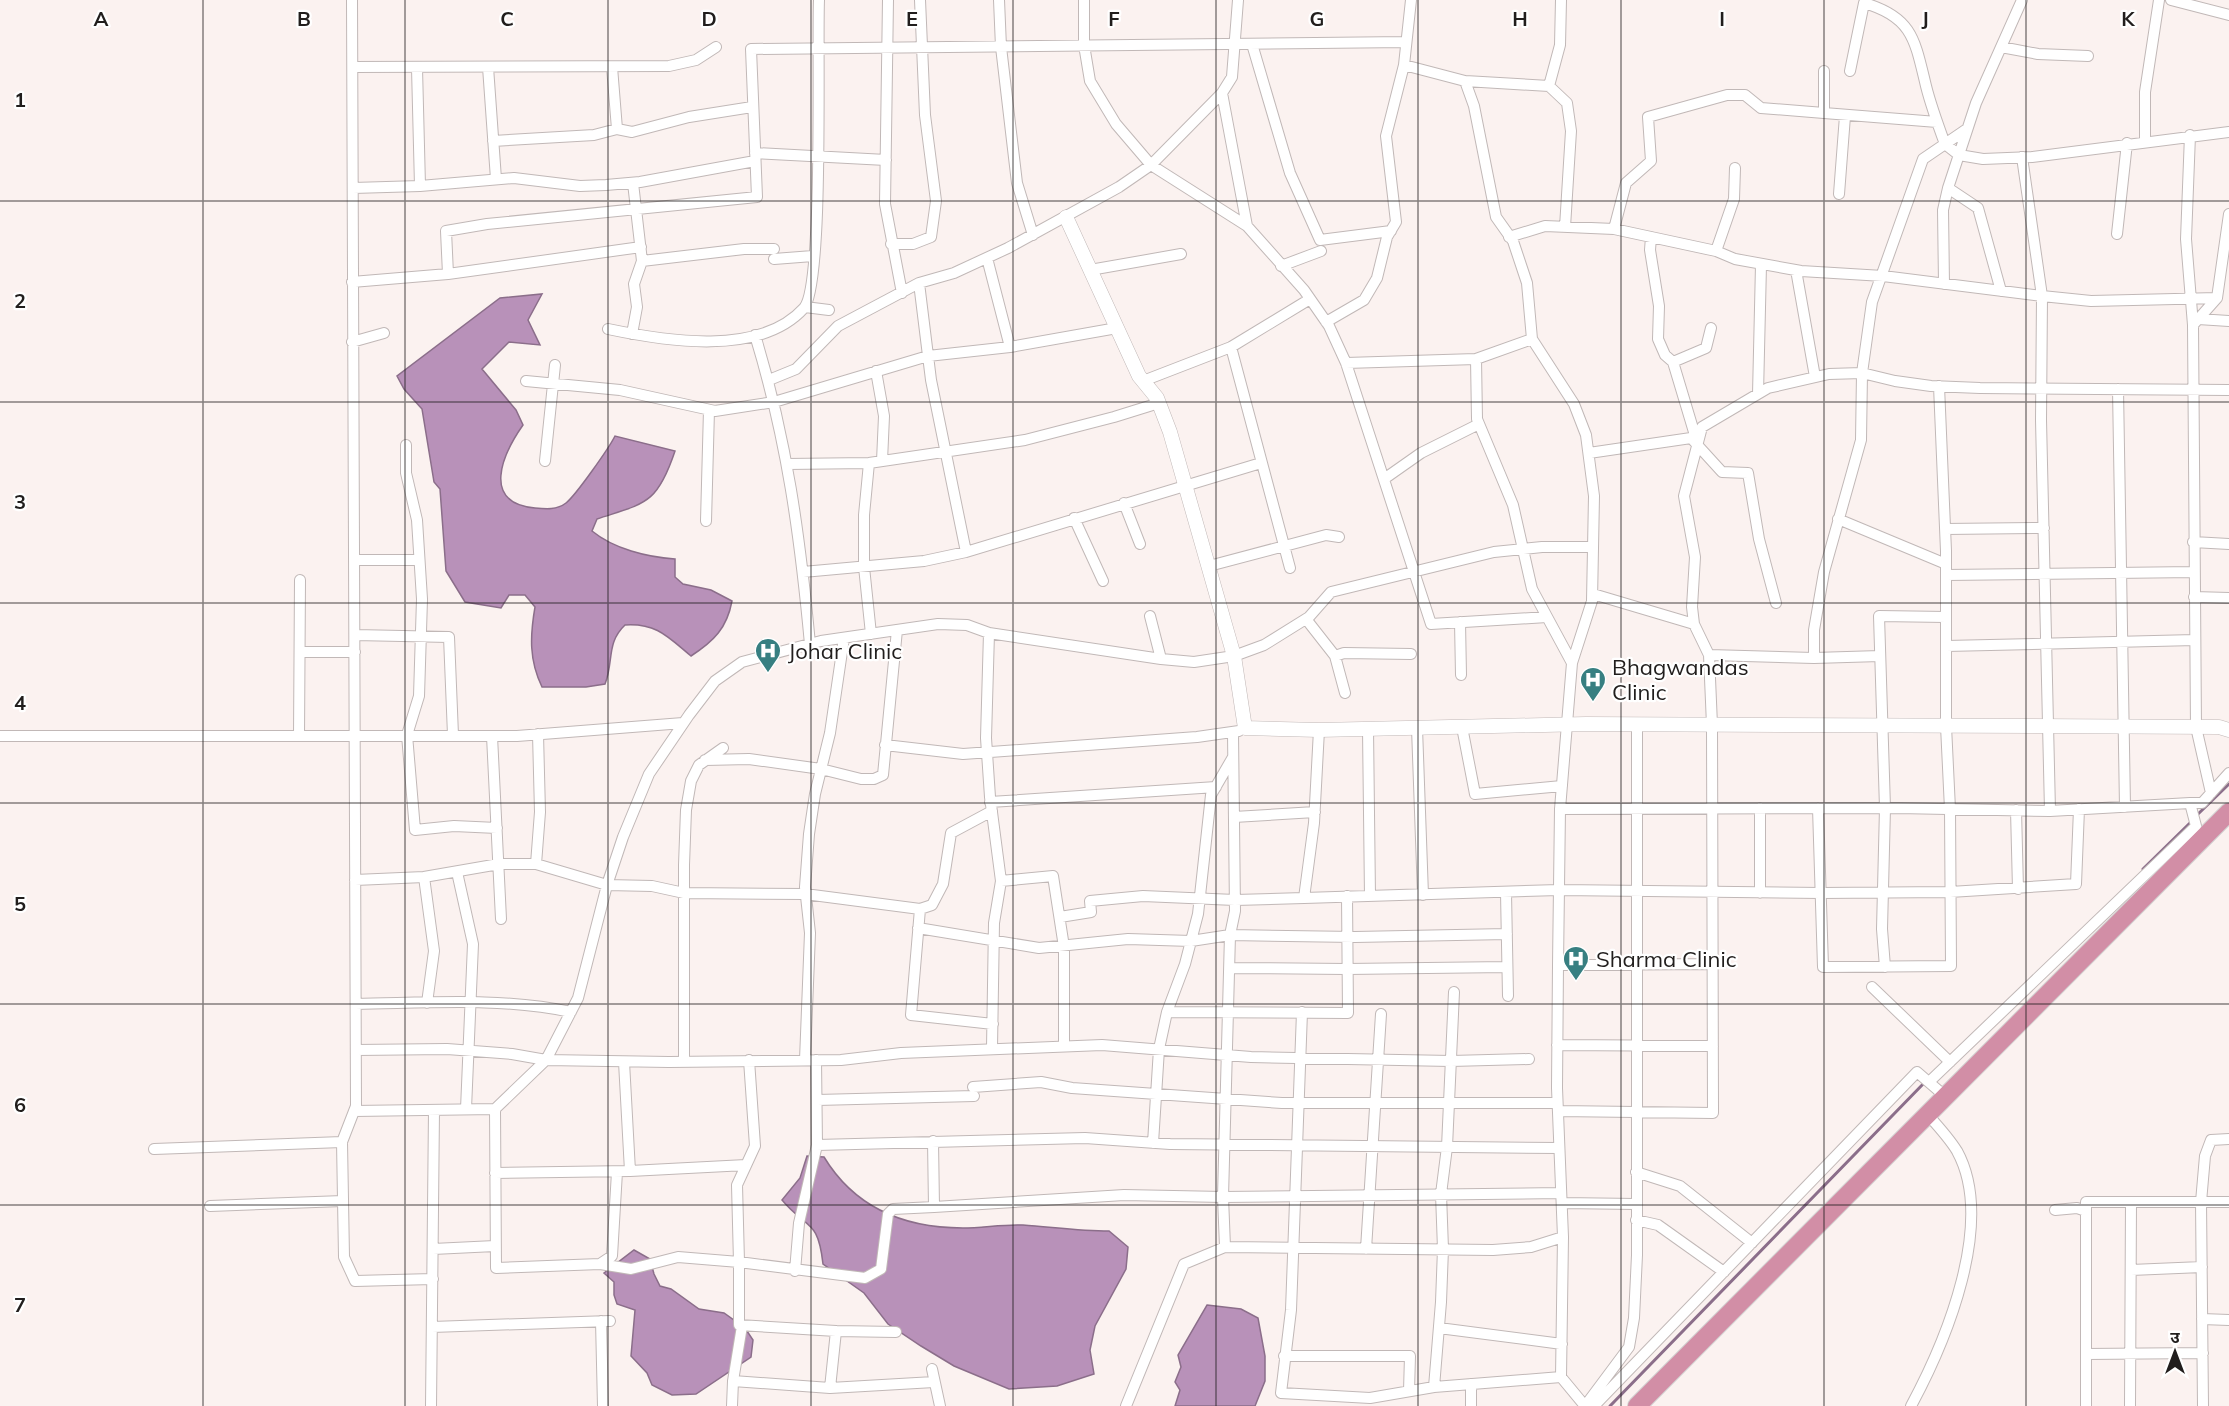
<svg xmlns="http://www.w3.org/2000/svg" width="2229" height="1406" font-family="Mulish,'Noto Sans Devanagari',sans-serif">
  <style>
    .water { fill: #b891b9; stroke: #8b6e8a; stroke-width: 1.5 }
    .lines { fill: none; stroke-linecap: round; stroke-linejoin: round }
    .stream { stroke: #8b6e8a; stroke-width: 3 }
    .minor-casing { stroke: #c1b8b7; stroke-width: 12 }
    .tertiary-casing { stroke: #c1b8b7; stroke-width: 15 }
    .trunk-casing { stroke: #d3d2d2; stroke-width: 20 }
    .minor { stroke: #fff; stroke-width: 10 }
    .tertiary { stroke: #fff; stroke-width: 14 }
    .trunk { stroke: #d28ea6; stroke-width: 18 }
    .grid { fill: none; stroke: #211e1d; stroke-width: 1.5; stroke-opacity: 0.55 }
    .labels { text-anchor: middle; stroke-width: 4.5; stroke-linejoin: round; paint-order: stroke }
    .poi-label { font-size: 22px; fill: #211e1d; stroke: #fff; text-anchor: start }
    .grid-label { font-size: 20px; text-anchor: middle; font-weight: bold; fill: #211e1d; stroke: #fff; stroke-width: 4.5; stroke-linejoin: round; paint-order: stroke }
  </style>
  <rect width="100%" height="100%" fill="#fbf2f0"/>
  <path class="water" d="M 542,294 L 528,320 L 540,345 L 509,342 L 482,369 L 516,410 L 523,425 C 502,455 481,503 535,508 C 546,509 557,510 566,503 C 576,495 609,448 615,436 L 675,451 C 657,505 645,503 597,519 L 592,531 C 614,549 647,557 675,559 L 675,577 L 683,584 L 711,590 L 732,601 C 727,628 714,641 691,656 C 668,637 657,623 625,625 C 606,643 614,661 605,684 L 586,687 L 542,687 C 529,660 530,636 535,607 L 525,595 L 509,595 L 501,608 L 465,602 L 446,571 L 440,489 L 434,482 L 422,409 L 404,389 L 397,376 L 500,298 Z
    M 807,1156 L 824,1157 C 855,1208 904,1228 963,1228 C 983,1228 1003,1224 1023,1225 C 1052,1227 1080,1231 1109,1231 L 1128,1247 L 1126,1269 L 1095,1326 L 1090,1350 L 1094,1374 L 1057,1386 L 1009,1389 L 954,1366 L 921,1346 L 888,1324 L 864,1293 L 823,1264 C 818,1218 807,1230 782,1200 L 800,1178 Z
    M 634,1250 L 650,1259 L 654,1274 L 660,1286 L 671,1289 L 699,1309 L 724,1313 L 745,1328 L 753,1340 L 751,1357 L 696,1394 L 672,1395 L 652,1385 L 647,1373 L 631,1356 L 635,1310 L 617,1304 L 614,1295 L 614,1282 L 604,1273 Z
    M 1207,1305 L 1241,1309 L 1258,1318 L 1265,1356 L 1265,1381 L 1255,1406 L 1175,1406 L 1180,1390 L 1175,1382 L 1181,1367 L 1178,1355 Z"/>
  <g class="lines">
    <path class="stream" d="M 2196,816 L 2229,784
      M 2143,869 L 2192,821
      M 1610,1406 L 1926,1081"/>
    <defs>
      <path id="minor" d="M 352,0 L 356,1106 L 342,1142 L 344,1257 L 355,1281 L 433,1279
        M 888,0 L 885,204 L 902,293
        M 999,0 L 1001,47 L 1017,183 L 1033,235
        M 1084,0 L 1084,45 L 1090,81 L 1116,124 L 1151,165 L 1247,226
        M 1238,0 L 1232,77 L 1222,93 L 1247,226 L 1304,290 L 1329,326 L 1346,363 L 1431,624 L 1547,617
        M 2171,0 L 2229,15
        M 1252,44 L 1290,173 L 1320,240 L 1391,231
        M 2001,47 L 2038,54 L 2088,56
        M 1404,65 L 1465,81 L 1474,106 L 1496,217 L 1513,241 L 1527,283 L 1532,339 L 1574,404 L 1586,435 L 1594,496 L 1592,601 L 1572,663 L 1560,809 L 1558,965 L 1557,1088 L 1563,1237 L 1561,1377 L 1585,1406
        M 353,67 L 669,66 L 696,60 L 716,47
        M 488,67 L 496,179
        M 417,68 L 420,186
        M 1824,71 L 1824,113 L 1937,122
        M 1850,71 L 1864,3 C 1913,17 1915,41 1926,86 C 1931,106 1938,125 1945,144 L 1959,155 L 1983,159 L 2032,157 L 2229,132
        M 1465,81 L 1549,86 L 1567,103 L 1571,131 L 1565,227
        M 1549,86 L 1560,45 L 1561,0
        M 617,129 L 632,132 L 689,117 L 752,107
        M 2190,135 L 2186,239 L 2193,325
        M 493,141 L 594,135 L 617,129 L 612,67
        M 2145,141 L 2145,92 L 2159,0
        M 755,153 L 886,160
        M 2022,157 L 2042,296 L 2041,420 L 2050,811
        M 1735,168 L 1734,199 L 1716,251 L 1735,259 L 1801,271 L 1883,276 L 2042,296 L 2091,301 L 2217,298
        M 633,183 L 642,261 L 744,249 L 774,249
        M 353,188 L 420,186 L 514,178 L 580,186 L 606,185 L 640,182 L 755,161
        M 1948,188 L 1978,208 L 2001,291
        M 1839,194 L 1845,116
        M 1614,229 L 1626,183 L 1651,161 L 1648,117 L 1727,95 L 1745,95 L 1761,108 L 1824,113
        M 2117,234 L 2127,143
        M 1509,237 L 1545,226 L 1614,229 L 1716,251
        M 1651,237 L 1650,250 L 1659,306 L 1658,339 L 1665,355 L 1673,362
        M 891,244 L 913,244 L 931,237 L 936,201 L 925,115 L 920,0
        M 987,258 L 1010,347 L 1117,328
        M 774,259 L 813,256
        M 1281,266 L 1321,251
        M 1090,270 L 1181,254
        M 1796,270 L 1815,377
        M 448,274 L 641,247
        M 352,282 L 448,274 L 446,231 L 487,224 L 757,197 L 751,49 L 1406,42
        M 919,283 L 931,380 L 966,552
        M 1944,284 L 1943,210 L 1948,188 L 1976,103 L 2022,0
        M 805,307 L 829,310
        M 2198,319 L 2229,321
        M 1326,322 L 1364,300 L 1377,278 L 1387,237 L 1396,222 L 1386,136 L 1404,65 L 1411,0
        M 608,329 C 665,341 760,357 804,308 C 824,285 817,45 819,0
        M 632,334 L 637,307 L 634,284 L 642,261
        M 755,335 C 787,440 800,536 810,644
        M 352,342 L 384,333
        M 1231,347 L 1290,568
        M 1476,359 L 1477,419 L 1513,505 L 1532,589 L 1572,663
        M 1346,363 L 1476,359 L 1532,339
        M 876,371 L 884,416 L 882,461
        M 769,380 L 796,369 L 838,326 L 919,283 L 954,273 L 1008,248 L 1119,187 L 1151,165 L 1222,93
        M 526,381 L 620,390 L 715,411 L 774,402 L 928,356 L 1010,347
        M 1143,381 L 1231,347 L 1310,299
        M 2118,389 L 2125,807
        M 1758,394 L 1761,265
        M 1697,442 L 1673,362 L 1706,348 L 1711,328
        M 406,445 L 406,473 L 417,520 L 422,599 L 419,696 L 407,735 L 415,830 L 454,826 L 497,828
        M 1589,453 L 1691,438 L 1722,472 L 1748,473 L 1759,539 L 1776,603
        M 545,461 L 555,365
        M 869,463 L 864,515 L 864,567 L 871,634
        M 787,464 L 869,463 L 1025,440 L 1114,417 L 1159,403
        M 1384,479 L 1421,453 L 1479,424
        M 1124,503 L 1140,544
        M 1074,518 L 1103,581
        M 1838,519 L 1946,564
        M 706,521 L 709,410
        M 1945,529 L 2044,528
        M 2193,542 L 2229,544
        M 355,560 L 419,560
        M 1209,566 L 1326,535 L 1339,537
        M 803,572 L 924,561 L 966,552 L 1261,463
        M 1946,575 L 2194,572
        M 1593,594 L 1694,624
        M 2194,597 L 2229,598
        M 1150,616 L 1161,659
        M 1306,619 L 1335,656 L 1344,653 L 1411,654
        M 1460,622 L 1461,675
        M 989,633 L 986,738 L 990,797 L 1001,881 L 994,923 L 992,1048
        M 355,635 L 449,637 L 453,735
        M 1946,646 L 2195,640
        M 300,652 L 355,652
        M 1709,655 L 1814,658 L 1880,656
        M 1335,656 L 1345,693
        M 1814,658 L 1814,630 L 1824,572 L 1861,440 L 1862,373 L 1872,302 L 1923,159 L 1967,129
        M 1462,727 L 1475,794 L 1562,786
        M 1417,728 L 1423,895
        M 1368,729 L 1370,896
        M 1319,730 L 1314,823 L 1304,898 L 1559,890 L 1821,893 L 1950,892 L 2076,884 L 2079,809
        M 0,736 L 517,736 L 683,723
        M 299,736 L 300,580
        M 492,736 L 501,919
        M 885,745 L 963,754 L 1197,737 L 1239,731
        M 705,760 L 749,759 L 821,769 L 861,779 L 874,779 L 883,775 L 897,630
        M 2211,793 L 2196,727 L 2193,325 L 2217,298 L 2229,214
        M 990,802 L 1216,787
        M 1760,808 L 1760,893
        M 1818,808 L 1823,967 L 1951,966 L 1950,809 L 1946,726 L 1946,551 L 1939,386
        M 1560,809 L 1898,808 L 2050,811 L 2190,803 L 2202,803 L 2229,773
        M 2016,810 L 2018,889
        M 1234,817 L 1315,812
        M 536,864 L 607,885 L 652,886 L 684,893 L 805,894 L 920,909 L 911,1015 L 993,1024
        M 457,872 L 473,944 L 466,1109
        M 424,877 L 499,864 L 536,864 L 540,812 L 538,734
        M 355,880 L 424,877 L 434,951 L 427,1003
        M 1001,881 L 1053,876 L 1064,947 L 1064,1046
        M 1506,893 L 1508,996
        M 920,909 L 932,905 L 943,884 L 951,833 L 992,811
        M 1060,917 L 1091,912 L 1090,901 L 1143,896 L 1235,900 L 1304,898
        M 918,928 L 1039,948 L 1128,939 L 1191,941 L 1230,935 L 1235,911 L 1233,733
        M 1507,934 L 1355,937 L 1230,935 L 1223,1197 L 1225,1247 L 1493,1250 L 1531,1247 L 1563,1237
        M 1558,965 L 1713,964
        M 1885,967 L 1882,929 L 1885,808 L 1879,616 L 1946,617
        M 1229,968 L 1347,969 L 1507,967
        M 1872,987 L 1950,1062
        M 356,1004 C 427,1003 501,997 571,1012
        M 1167,1012 L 1348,1013 L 1347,896
        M 1302,1012 L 1291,1310 L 1281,1393 L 1370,1398 L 1434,1387 L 1561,1377
        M 1557,1045 L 1713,1046
        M 356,1050 L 447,1049 L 512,1054 L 546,1060 L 669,1062 L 841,1060 L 901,1053 L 1102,1045 L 1251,1057 L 1451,1061 L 1529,1059
        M 805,1060 L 810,933 L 805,887 L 809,834 L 815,794 L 830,733 L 844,638
        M 816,1060 L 817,1145 L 1085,1138 L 1170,1144 L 1559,1148
        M 624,1062 L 630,1171 L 746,1165
        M 684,1062 L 684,865 L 686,810 L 691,781 L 699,765 L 723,748
        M 1929,1082 L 2196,826 L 2190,803
        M 973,1087 L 1041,1082 L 1072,1088 L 1282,1103 L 1557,1103
        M 817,1100 L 974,1096
        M 495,1109 L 496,1268 L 600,1264 L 631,1269 L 678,1257 L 739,1262 L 737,1185 L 755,1146 L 749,1060
        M 354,1111 L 495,1109 L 546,1060 L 578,998 L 607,885 L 623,837 L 649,774 L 689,715 L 715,681 L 742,662 L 821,641 L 938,624 L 967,625 L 989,633 L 1161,659 L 1194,662 L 1234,656 L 1264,645 L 1309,617 L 1331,592 L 1494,552 L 1542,547 L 1593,547
        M 1558,1111 L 1713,1113 L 1712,725 L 1709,655 L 1694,624 L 1692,607 L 1695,557 L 1684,496 L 1702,427 L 1768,388 L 1829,374 L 1862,373 L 1895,381 L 1931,386 L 1980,388 L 2229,390
        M 933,1141 L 934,1207 L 1124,1195 L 1223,1197 L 1561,1193
        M 1153,1143 L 1159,1049 L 1167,1012 L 1185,964 L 1198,914 L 1211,795 L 1233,757
        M 154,1149 L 342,1142
        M 1636,1172 L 1680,1186 L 1752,1243
        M 495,1173 L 630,1171
        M 1562,1203 L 1636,1204
        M 210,1206 L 343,1201
        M 2055,1210 L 2077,1208 L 2086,1211
        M 1636,1220 L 1658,1225 L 1724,1272
        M 433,1249 L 495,1246
        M 1366,1249 L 1381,1014
        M 600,1264 L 612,1256 L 617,1172
        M 2131,1270 L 2202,1267
        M 795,1271 L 799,1223 L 817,1145
        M 2202,1319 L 2229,1320
        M 601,1321 L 603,1406
        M 432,1327 L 610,1321
        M 1439,1328 L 1562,1344
        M 896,1332 L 836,1331 L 739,1325 L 739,1262 L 865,1278 L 881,1269 L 888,1214 L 893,1209 L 934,1207
        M 2086,1354 L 2203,1353
        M 1284,1356 L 1410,1356 L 1409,1391
        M 932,1369 L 940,1406
        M 733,1381 L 830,1388 L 934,1382
        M 1434,1387 L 1441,1302 L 1443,1249 L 1441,1194 L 1447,1147 L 1454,992
        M 830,1388 L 836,1331
        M 431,1406 L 434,1110
        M 732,1406 L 733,1381 L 742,1326
        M 1126,1406 L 1184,1264 L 1225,1247
        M 1471,1406 L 1471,1384
        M 1585,1406 L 1629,1347 L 1634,1318 L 1637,1255 L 1637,725
        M 1594,1406 L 1917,1072 L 1946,1097
        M 1911,1406 C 1946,1341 1996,1222 1957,1151 C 1949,1138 1938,1126 1928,1115
        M 2086,1406 L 2086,1202 L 2229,1202
        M 2130,1406 L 2131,1202
        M 2203,1406 L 2201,1202 L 2205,1156 L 2211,1140 L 2229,1139"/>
      <path id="tertiary" d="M 1066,217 L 1139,376 L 1157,398 L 1170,432 L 1234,656 L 1245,728 L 1319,730 L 1586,724 L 2219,727 L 2229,730"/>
      <path id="trunk" d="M 1637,1406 L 2229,812"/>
    </defs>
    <use href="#minor" class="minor-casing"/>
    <use href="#tertiary" class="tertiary-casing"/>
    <use href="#trunk" class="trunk-casing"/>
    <use href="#minor" class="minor"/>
    <use href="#tertiary" class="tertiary"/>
    <use href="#trunk" class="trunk"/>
  </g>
  <path class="grid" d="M 203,0 L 203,1406M 405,0 L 405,1406M 608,0 L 608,1406M 811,0 L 811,1406M 1013,0 L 1013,1406M 1216,0 L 1216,1406M 1418,0 L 1418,1406M 1621,0 L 1621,1406M 1824,0 L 1824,1406M 2026,0 L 2026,1406M 0,201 L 2229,201M 0,402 L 2229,402M 0,603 L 2229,603M 0,803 L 2229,803M 0,1004 L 2229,1004M 0,1205 L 2229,1205"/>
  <defs>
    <symbol id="hospital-pin" viewBox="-11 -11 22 30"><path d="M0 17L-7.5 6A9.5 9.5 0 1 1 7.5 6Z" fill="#377f81" stroke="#fff"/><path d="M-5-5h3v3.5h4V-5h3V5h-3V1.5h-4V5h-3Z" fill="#fff"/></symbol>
  </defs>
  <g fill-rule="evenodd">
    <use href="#hospital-pin" x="753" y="636" width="30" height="40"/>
    <use href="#hospital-pin" x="1578" y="665" width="30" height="40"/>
    <use href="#hospital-pin" x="1561" y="944" width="30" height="40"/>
  </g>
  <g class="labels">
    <g class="poi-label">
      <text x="788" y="659">Johar Clinic</text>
      <text x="1612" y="675">Bhagwandas<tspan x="1612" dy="25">Clinic</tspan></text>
      <text x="1596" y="967">Sharma Clinic</text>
    </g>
  </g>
  <g class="grid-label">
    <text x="101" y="26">A</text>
    <text x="304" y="26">B</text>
    <text x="507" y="26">C</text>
    <text x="709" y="26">D</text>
    <text x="912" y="26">E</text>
    <text x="1114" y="26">F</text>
    <text x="1317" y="26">G</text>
    <text x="1520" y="26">H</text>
    <text x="1722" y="26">I</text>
    <text x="1925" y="26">J</text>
    <text x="2128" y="26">K</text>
    <text x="20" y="107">1</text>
    <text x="20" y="308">2</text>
    <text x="20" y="509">3</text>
    <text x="20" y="710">4</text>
    <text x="20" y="911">5</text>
    <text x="20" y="1112">6</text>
    <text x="20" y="1312">7</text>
  </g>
  <g transform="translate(2175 1352)" stroke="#ffffff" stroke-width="4.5" paint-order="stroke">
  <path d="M0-4.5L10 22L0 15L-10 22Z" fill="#211e1d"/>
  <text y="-9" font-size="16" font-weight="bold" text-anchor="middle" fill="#211e1d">उ</text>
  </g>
</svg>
